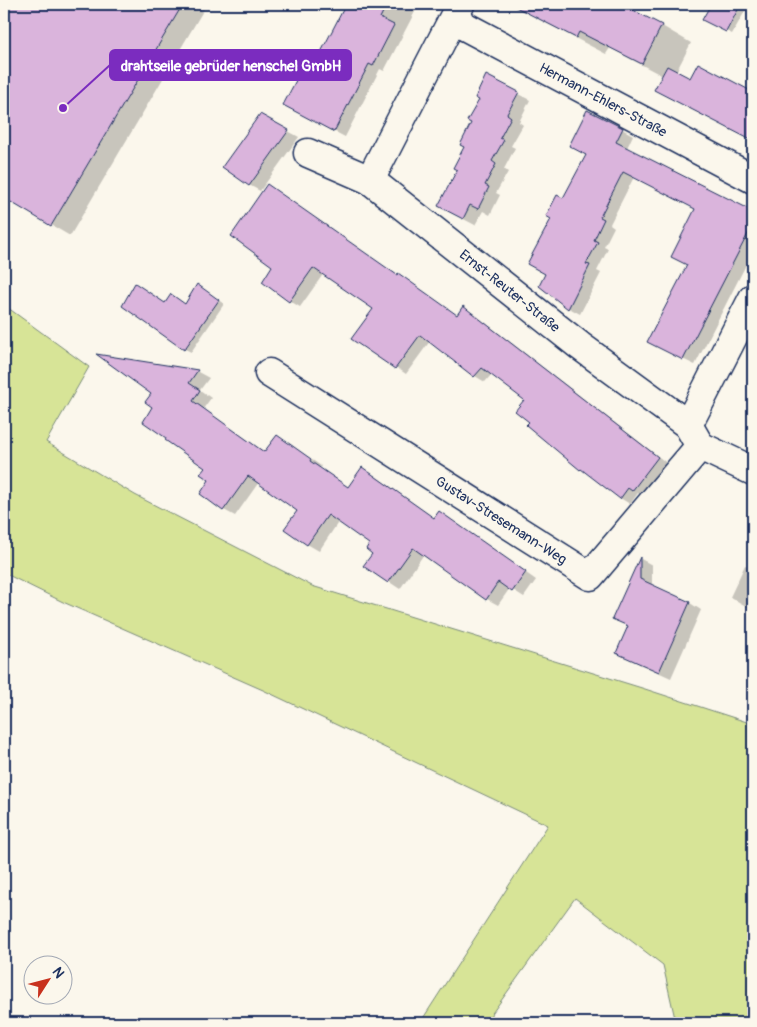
<svg xmlns="http://www.w3.org/2000/svg" width="757" height="1027" font-family="Pangolin,sans-serif">
  <style>
    .green { fill: #d7e497; stroke: #798a7a }
    .shadow { fill: #0003 }
    .building { fill: #dab4dc; stroke: #1b2f5e }
    .lines { fill: none; stroke-linecap: round; stroke-linejoin: round }
    .minor-casing { stroke: #1b2f5e; stroke-width: 31 }
    .minor { stroke: #fbf7ec; stroke-width: 28 }
    .labels { text-anchor: middle; stroke-width: 4.5; stroke-linejoin: round; paint-order: stroke }
    .street-label { font-size: 14px; fill: #1b2f5e; stroke: #fbf7ec }
    .leader { fill: none; stroke: #7b2cbf; stroke-width: 2 }
    .callout-dot { fill: #7b2cbf; stroke: #fbf7ec; stroke-width: 2 }
    .callout { fill: #7b2cbf; stroke: #7b2cbf; stroke-width: 2 }
    .callout-label { font-size: 15px; text-anchor: middle; font-weight: bold; fill: #fff }
  </style>
  <rect width="100%" height="100%" fill="#fbf7ec"/>
  <filter id="ink" filterUnits="userSpaceOnUse"><feTurbulence type="fractalNoise" baseFrequency=".02" numOctaves="2"/><feDisplacementMap in="SourceGraphic" scale="10" xChannelSelector="R" yChannelSelector="G"/><feConvolveMatrix kernelMatrix="1 2 1 2 8 2 1 2 1" color-interpolation-filters="sRGB"/></filter>
  <g filter="url(#ink)">
    <path class="green" d="M 4,305 L 89,367 L 46,442 L 135,495 L 312,586 L 645,689 L 753,724 L 753,1023 L 676,1023 L 663,965 L 575,898 L 485,1023 L 420,1023 L 548,825 L 263,690 L 63,602 L 4,573 Z"/>
    <path class="shadow" d="M 14,4 L 207,4 L 70,236 L 4,197 L 4,20 Z
      M 347,4 L 419,4 L 384,71 L 380,69 L 345,137 L 295,111 L 319,58 Z
      M 517,4 L 618,4 L 662,26 L 691,43 L 676,72 L 690,80 L 698,65 L 753,94 L 753,141 L 682,104 L 663,76 L 610,48 L 606,54 L 546,23 L 516,5 Z
      M 712,4 L 749,4 L 732,34 L 704,19 Z
      M 518,94 L 530,100 L 519,122 L 523,125 L 511,146 L 515,148 L 504,169 L 508,172 L 496,193 L 500,195 L 490,215 L 483,211 L 475,225 L 452,213 Z
      M 260,116 L 299,137 L 260,191 L 249,185 Z
      M 622,129 L 633,135 L 627,148 L 753,213 L 753,251 L 695,365 L 660,348 L 689,265 L 696,209 L 634,177 L 610,224 L 614,227 L 604,247 L 608,249 L 597,271 L 601,273 L 580,314 L 569,308 L 540,286 L 546,274 L 564,200 Z
      M 233,236 L 398,275 L 458,316 L 464,308 L 474,314 L 668,464 L 643,496 L 638,493 L 630,504 L 620,498 L 531,421 L 525,400 L 492,374 L 485,382 L 475,376 L 430,341 L 406,374 L 353,338 L 375,308 L 324,273 L 300,307 L 290,301 L 263,282 L 274,266 Z
      M 204,290 L 224,304 L 191,352 L 185,349 L 165,304 L 186,305 Z
      M 101,356 L 198,372 L 209,378 L 200,390 L 211,398 L 203,409 L 266,453 L 277,436 L 288,443 L 321,466 L 320,468 L 349,488 L 374,475 L 435,519 L 450,519 L 536,580 L 524,597 L 510,588 L 498,605 L 487,599 L 424,554 L 400,589 L 365,566 L 374,553 L 371,544 L 339,521 L 319,551 L 307,544 L 299,511 L 259,482 L 235,516 L 224,510 L 207,467 L 154,407 L 152,393 Z
      M 641,559 L 652,565 L 652,586 L 690,603 L 701,610 L 671,678 L 629,659 L 629,627 L 614,619 Z
      M 745,565 L 753,568 L 753,610 L 730,597 Z"/>
    <path class="building" d="M 12,4 L 183,4 L 51,226 L 4,198 L 4,18 Z
      M 346,4 L 387,4 L 380,18 L 394,25 L 373,66 L 369,64 L 334,132 L 283,105 L 311,52 L 319,56 Z
      M 510,4 L 621,4 L 662,25 L 642,64 L 579,32 L 576,38 Z
      M 711,4 L 741,4 L 726,32 L 702,20 Z
      M 698,63 L 753,92 L 753,141 L 654,90 L 667,66 L 690,78 Z
      M 486,75 L 519,92 L 507,114 L 511,117 L 500,138 L 504,140 L 492,161 L 496,164 L 485,185 L 489,187 L 478,209 L 470,205 L 463,219 L 438,206 L 457,170 L 453,168 L 464,147 L 460,145 L 471,123 L 467,121 L 479,100 L 475,98 Z
      M 587,110 L 623,128 L 616,142 L 753,211 L 753,224 L 683,360 L 647,342 L 687,265 L 671,257 L 695,209 L 623,172 L 600,217 L 604,219 L 594,240 L 598,242 L 586,264 L 590,265 L 568,309 L 539,286 L 545,274 L 527,264 L 551,219 L 546,216 L 557,195 L 563,198 L 586,155 L 569,146 Z
      M 260,114 L 289,130 L 249,186 L 222,167 Z
      M 267,184 L 397,275 L 398,273 L 457,315 L 463,306 L 658,457 L 632,491 L 628,488 L 620,499 L 581,469 L 580,470 L 526,425 L 529,422 L 515,411 L 524,400 L 482,368 L 474,377 L 420,335 L 395,369 L 351,339 L 373,309 L 313,268 L 289,302 L 262,282 L 272,266 L 231,236 Z
      M 135,283 L 165,303 L 171,294 L 185,304 L 197,284 L 219,300 L 184,350 L 122,306 Z
      M 96,354 L 198,370 L 189,383 L 200,390 L 193,401 L 264,452 L 277,435 L 311,459 L 310,461 L 348,487 L 362,467 L 434,518 L 439,511 L 526,572 L 512,592 L 498,582 L 486,600 L 413,548 L 388,583 L 363,566 L 372,554 L 366,549 L 369,544 L 328,515 L 307,545 L 284,529 L 297,511 L 248,476 L 223,511 L 200,494 L 209,480 L 200,474 L 205,468 L 165,440 L 166,438 L 143,422 L 152,407 L 145,402 L 151,394 Z
      M 640,557 L 640,579 L 690,602 L 659,672 L 616,653 L 628,626 L 612,619 Z"/>
    <g class="lines">
      <defs>
        <g id="minor">
          <path id="s1" d="M 453,20 L 753,179"/>
          <path id="s2" d="M 308,153 L 370,180 L 580,346 L 688,425 L 700,446"/>
          <path d="M 370,180 L 460,5"/>
          <path id="s3" d="M 269,373 L 590,576 L 700,446"/>
          <path d="M 688,425 L 753,298"/>
          <path d="M 700,446 L 753,471"/>
        </g>
      </defs>
      <use href="#minor" class="minor-casing"/>
      <use href="#minor" class="minor"/>
    </g>
  </g>
  <g class="labels">
    <g class="street-label">
      <text dy="5" stroke="none"><textPath href="#s1" startOffset="170">Hermann-Ehlers-Straße</textPath></text>
      <text dy="5" stroke="none"><textPath href="#s2" startOffset="246">Ernst-Reuter-Straße</textPath></text>
      <text dy="5" stroke="none"><textPath href="#s3" startOffset="275">Gustav-Stresemann-Weg</textPath></text>
    </g>
  </g>
  <path class="leader" d="M63 108L110 65"/>
  <circle class="callout-dot" cx="63" cy="108" r="5"/>
  <rect class="callout" x="110" y="50" width="241" height="30" rx="5"/>
  <g class="callout-label">
    <text x="231" y="71">drahtseile gebrüder henschel GmbH</text>
  </g>
  <rect width="757" height="1027" fill="none" stroke="#fbf7ec" stroke-width="20"/>
  <rect x="10" y="10" width="737" height="1007" fill="none" stroke="#1b2f5e" stroke-width="2" filter="url(#ink)"/>
  <g transform="translate(48 980) rotate(54)"><circle r="24" fill="#fbf7ec" stroke="#a1a7b3"/>
  <path d="M0-4L9 19L0 12L-9 19Z" fill="#c8321e"/>
  <text y="-8" font-size="14" font-weight="bold" text-anchor="middle" fill="#1b2f5e">N</text>
  </g>
</svg>
